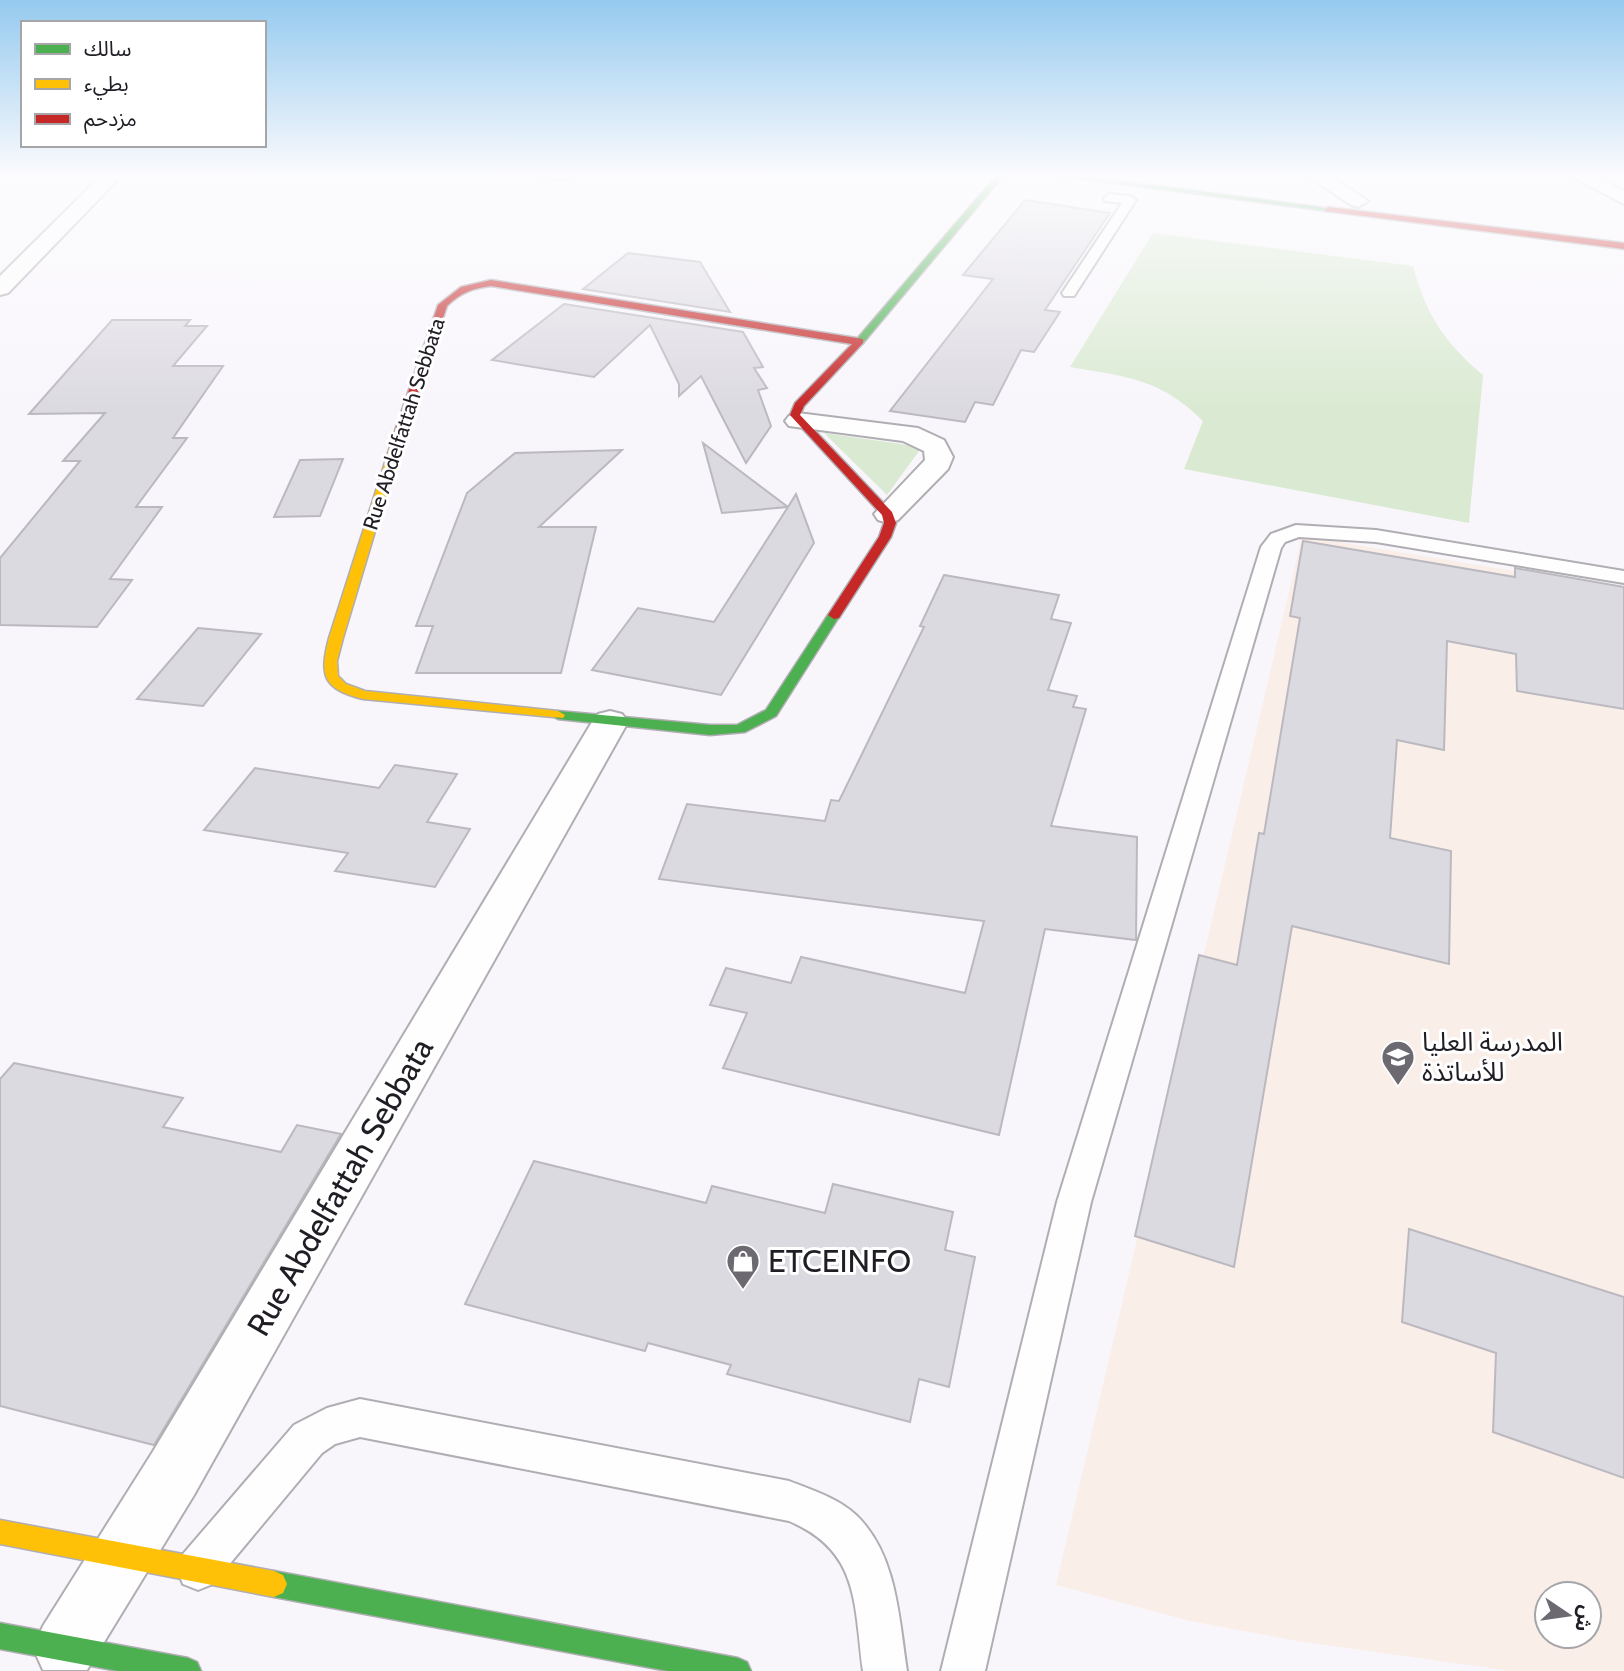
<svg xmlns="http://www.w3.org/2000/svg" width="1624" height="1671" font-family="Cabin,'Noto Sans Arabic',sans-serif">
  <style>
    .education { fill: #faeee8; fill-rule: evenodd }
    .green { fill: #daead2 }
    .building { fill: #dcdae1; stroke: #bbb9bf; stroke-width: 2 }
    .lines { fill: none; stroke-linecap: round; stroke-linejoin: round }
    .lane-casing { stroke: #b0adb3; stroke-width: 4 }
    .street-casing { stroke: #b0adb3; stroke-width: 4 }
    .fast-casing { stroke: #b0adb3; stroke-width: 3 }
    .slow-casing { stroke: #b0adb3; stroke-width: 3 }
    .jam-casing { stroke: #b0adb3; stroke-width: 3 }
    .lane { fill: #fefefe; fill-rule: evenodd }
    .street { fill: #fefefe; fill-rule: evenodd }
    .fast { fill: #4caf50; fill-rule: evenodd }
    .slow { fill: #ffc107; fill-rule: evenodd }
    .jam { fill: #c62828; fill-rule: evenodd }
    .labels { text-anchor: middle; stroke-width: 6; stroke-linejoin: round; paint-order: stroke }
    .far-street-label { font-size: 21px; fill: #211d25; stroke: #fff }
    .poi-label { font-size: 26px; fill: #211d25; stroke: #fff; text-anchor: start }
    .near-street-label { font-size: 32px; fill: #211d25; stroke: #fff }
    .near-poi-label { font-size: 32px; fill: #211d25; stroke: #fff; text-anchor: start }
  </style>
  <rect width="100%" height="100%" fill="#f8f6fb"/>
  <path class="education" d="M 1302,536 L 1624,589 L 1624,1671 L 1511,1671 L 1297,1641 L 1190,1621 L 1056,1585 ZM 1547,1594 L 1589,1594 L 1589,1636 L 1547,1636 Z"/>
  <path class="green" d="M 1153,233 L 1413,266 C 1426,315 1445,343 1483,375 L 1469,523 L 1184,469 L 1203,421 C 1160,378 1127,377 1070,367 Z
    M 824,433 L 922,447 L 887,495 Z"/>
  <path class="building" d="M 1025,200 L 1110,213 L 1045,310 L 1060,312 L 1034,352 L 1021,350 L 993,405 L 975,402 L 965,422 L 890,411 L 993,279 L 963,275 Z
    M 628,253 L 700,262 L 730,312 L 583,289 Z
    M 564,304 L 743,332 L 763,367 L 754,368 L 767,388 L 758,390 L 771,426 L 746,463 L 701,376 L 679,396 L 679,384 L 650,325 L 594,377 L 492,360 Z
    M 112,320 L 190,320 L 185,326 L 207,326 L 173,366 L 223,366 L 173,438 L 187,438 L 136,507 L 162,507 L 110,579 L 132,580 L 97,627 L 0,625 L 0,558 L 80,461 L 63,461 L 105,413 L 29,414 Z
    M 703,443 L 788,507 L 796,494 L 814,543 L 721,695 L 592,670 L 638,608 L 714,622 L 788,507 L 722,513 Z
    M 622,450 L 539,527 L 596,527 L 561,673 L 416,673 L 433,626 L 416,626 L 467,493 L 515,453 Z
    M 343,459 L 320,516 L 274,517 L 300,460 Z
    M 1303,541 L 1515,577 L 1515,568 L 1624,587 L 1624,709 L 1517,691 L 1516,654 L 1447,641 L 1444,750 L 1397,740 L 1390,838 L 1451,851 L 1449,964 L 1292,926 L 1234,1267 L 1135,1236 L 1199,955 L 1237,965 L 1259,833 L 1264,834 L 1300,618 L 1290,616 Z
    M 944,575 L 1059,595 L 1051,619 L 1071,623 L 1048,690 L 1077,696 L 1073,707 L 1086,709 L 1051,826 L 1137,837 L 1136,940 L 1045,929 L 999,1135 L 723,1068 L 747,1013 L 710,1005 L 726,968 L 791,983 L 801,957 L 965,993 L 984,921 L 659,879 L 687,804 L 825,821 L 831,800 L 839,801 L 924,627 L 920,626 Z
    M 198,628 L 261,634 L 203,706 L 137,699 Z
    M 395,765 L 457,774 L 427,822 L 470,829 L 435,887 L 335,871 L 348,853 L 204,830 L 255,768 L 379,788 Z
    M 14,1063 L 183,1098 L 163,1127 L 281,1152 L 297,1125 L 341,1134 L 154,1445 L 0,1406 L 0,1079 Z
    M 534,1161 L 706,1203 L 712,1186 L 825,1213 L 833,1184 L 953,1212 L 945,1250 L 975,1257 L 949,1387 L 919,1379 L 910,1422 L 727,1374 L 731,1365 L 648,1343 L 645,1351 L 465,1304 Z
    M 1409,1229 L 1624,1297 L 1624,1478 L 1493,1432 L 1496,1353 L 1402,1322 Z"/>
  <g class="lines">
    <defs>
      <path id="lane" d="M 537,175 L 581,175 C 571,181 547,181 537,175 Z
        M 1110,194 L 1130,196 L 1136,200 L 1074,296 L 1064,296 L 1062,293 L 1122,203 L 1105,201 L 1104,198 Z
        M 1296,525 L 1376,530 L 1624,571 L 1624,583 L 1376,542 L 1299,537 L 1285,542 L 1281,548 L 1091,1202 L 985,1671 L 941,1671 L 1057,1202 L 1261,547 L 1271,534 Z
        M 360,1399 L 789,1481 C 812,1490 838,1498 856,1515 C 897,1554 899,1619 907,1671 L 863,1671 C 854,1604 860,1551 789,1521 L 360,1437 L 335,1444 L 322,1453 L 213,1584 L 198,1590 L 183,1584 L 177,1569 L 183,1554 L 294,1425 L 327,1408 Z"/>
      <path id="street" d="M 102,175 L 122,175 L 8,293 L 0,295 L 0,276 Z
        M 1306,175 L 1329,175 L 1368,201 L 1358,207 L 1351,205 Z
        M 1568,175 L 1592,175 L 1624,191 L 1624,204 Z
        M 798,413 L 918,428 L 944,440 L 953,457 L 948,469 L 898,520 L 888,523 L 878,520 L 874,514 L 925,460 L 924,451 L 903,441 L 789,426 L 785,421 L 789,416 Z
        M 610,711 L 622,714 L 628,722 L 194,1495 L 87,1670 L 43,1670 L 33,1648 L 43,1626 L 152,1453 L 592,722 L 598,714 Z"/>
      <path id="fast" d="M 997,175 L 1004,175 L 863,343 L 857,343 L 857,339 Z
        M 1050,175 L 1075,175 L 1332,209 L 1328,211 Z
        M 834,611 L 840,615 L 776,716 L 745,732 L 710,735 L 558,719 L 551,715 L 558,711 L 710,725 L 737,725 L 766,710 L 828,615 Z
        M 274,1571 L 738,1658 L 747,1662 L 751,1671 L 668,1671 L 274,1597 L 265,1593 L 261,1584 L 265,1575 Z
        M 0,1623 L 188,1658 L 197,1662 L 201,1671 L 118,1671 L 0,1649 Z"/>
      <path id="slow" d="M 401,425 L 406,428 L 343,638 L 337,661 L 338,676 L 346,684 L 365,691 L 558,711 L 565,715 L 563,718 L 363,699 C 323,689 319,676 329,638 L 396,428 Z
        M 0,1520 L 274,1571 L 283,1575 L 287,1584 L 283,1593 L 274,1597 L 0,1544 Z"/>
      <path id="jam" d="M 1328,207 L 1624,243 L 1624,249 L 1325,211 Z
        M 491,280 L 863,339 L 863,343 L 804,406 L 800,415 L 892,512 L 896,523 L 891,537 L 839,618 L 834,619 L 828,615 L 879,537 L 884,523 L 882,515 L 790,415 L 795,403 L 852,344 L 491,286 C 473,288 460,293 447,306 L 406,428 L 397,430 L 396,428 L 438,305 L 461,287 Z"/>
    </defs>
    <use href="#lane" class="lane-casing"/>
    <use href="#street" class="street-casing"/>
    <use href="#fast" class="fast-casing"/>
    <use href="#slow" class="slow-casing"/>
    <use href="#jam" class="jam-casing"/>
    <use href="#lane" class="lane"/>
    <use href="#street" class="street"/>
    <use href="#fast" class="fast"/>
    <use href="#slow" class="slow"/>
    <use href="#jam" class="jam"/>
  </g>
  <linearGradient id="sky" x2="0" y2="1"><stop stop-color="#95caef"/><stop offset="0.43" stop-color="#fcfbfd"/><stop offset="1" stop-color="#fcfbfd" stop-opacity="0"/></linearGradient>
  <rect width="1624" height="409" fill="url(#sky)"/>
  <defs>
    <symbol id="university-pin" viewBox="-11 -11 22 30"><path d="M0 17L-7.5 6A9.5 9.5 0 1 1 7.5 6Z" fill="#6c6970" stroke="#fff"/><path d="M0-5L7-2L0 1L-7-2ZM-4 1L0 2.5L4 1V4Q0 6-4 4Z" fill="#fff"/></symbol>
    <symbol id="shop-pin" viewBox="-11 -11 22 30"><path d="M0 17L-7.5 6A9.5 9.5 0 1 1 7.5 6Z" fill="#6c6970" stroke="#fff"/><path d="M-5-2.5h2.3a2.7 3.5 0 0 1 5.4 0H5L5.5 6h-11ZM-1.5-2.5h3a1.5 2.3 0 0 0-3 0Z" fill="#fff"/></symbol>
  </defs>
  <g fill-rule="evenodd">
    <use href="#university-pin" x="1379" y="1038" width="38" height="52"/>
    <use href="#shop-pin" x="724" y="1242" width="38" height="52"/>
  </g>
  <g class="labels">
    <g class="far-street-label">
      <text transform="translate(404 424) rotate(-72)" y="7">Rue Abdelfattah Sebbata</text>
    </g>
    <g class="poi-label">
      <text x="1422" y="1051">المدرسة العليا<tspan x="1422" dy="30">للأساتذة</tspan></text>
    </g>
    <g class="near-street-label">
      <text transform="translate(340 1187) rotate(-60)" y="11">Rue Abdelfattah Sebbata</text>
    </g>
    <g class="near-poi-label">
      <text x="768" y="1272">ETCEINFO</text>
    </g>
  </g>
  <rect x="21" y="21" width="245" height="126" fill="#ffffff" stroke="#a6a5a8" stroke-width="2"/>
  <rect x="35" y="44" width="35" height="10" fill="#4caf50" stroke="#a6a5a8" stroke-width="2"/>
  <text x="84" y="56" font-size="21" fill="#211d25">سالك</text>
  <rect x="35" y="79" width="35" height="10" fill="#ffc107" stroke="#a6a5a8" stroke-width="2"/>
  <text x="84" y="91" font-size="21" fill="#211d25">بطيء</text>
  <rect x="35" y="114" width="35" height="10" fill="#c62828" stroke="#a6a5a8" stroke-width="2"/>
  <text x="84" y="126" font-size="21" fill="#211d25">مزدحم</text>
  <g transform="translate(1568 1615) rotate(103)"><circle r="33" fill="#ffffff" stroke="#a6a5a8" stroke-width="2"/>
  <path d="M0-5L12 26L0 18L-12 26Z" fill="#6c6970"/>
  <text y="-10" font-size="19" font-weight="bold" text-anchor="middle" fill="#211d25">ش</text>
  </g>
</svg>
